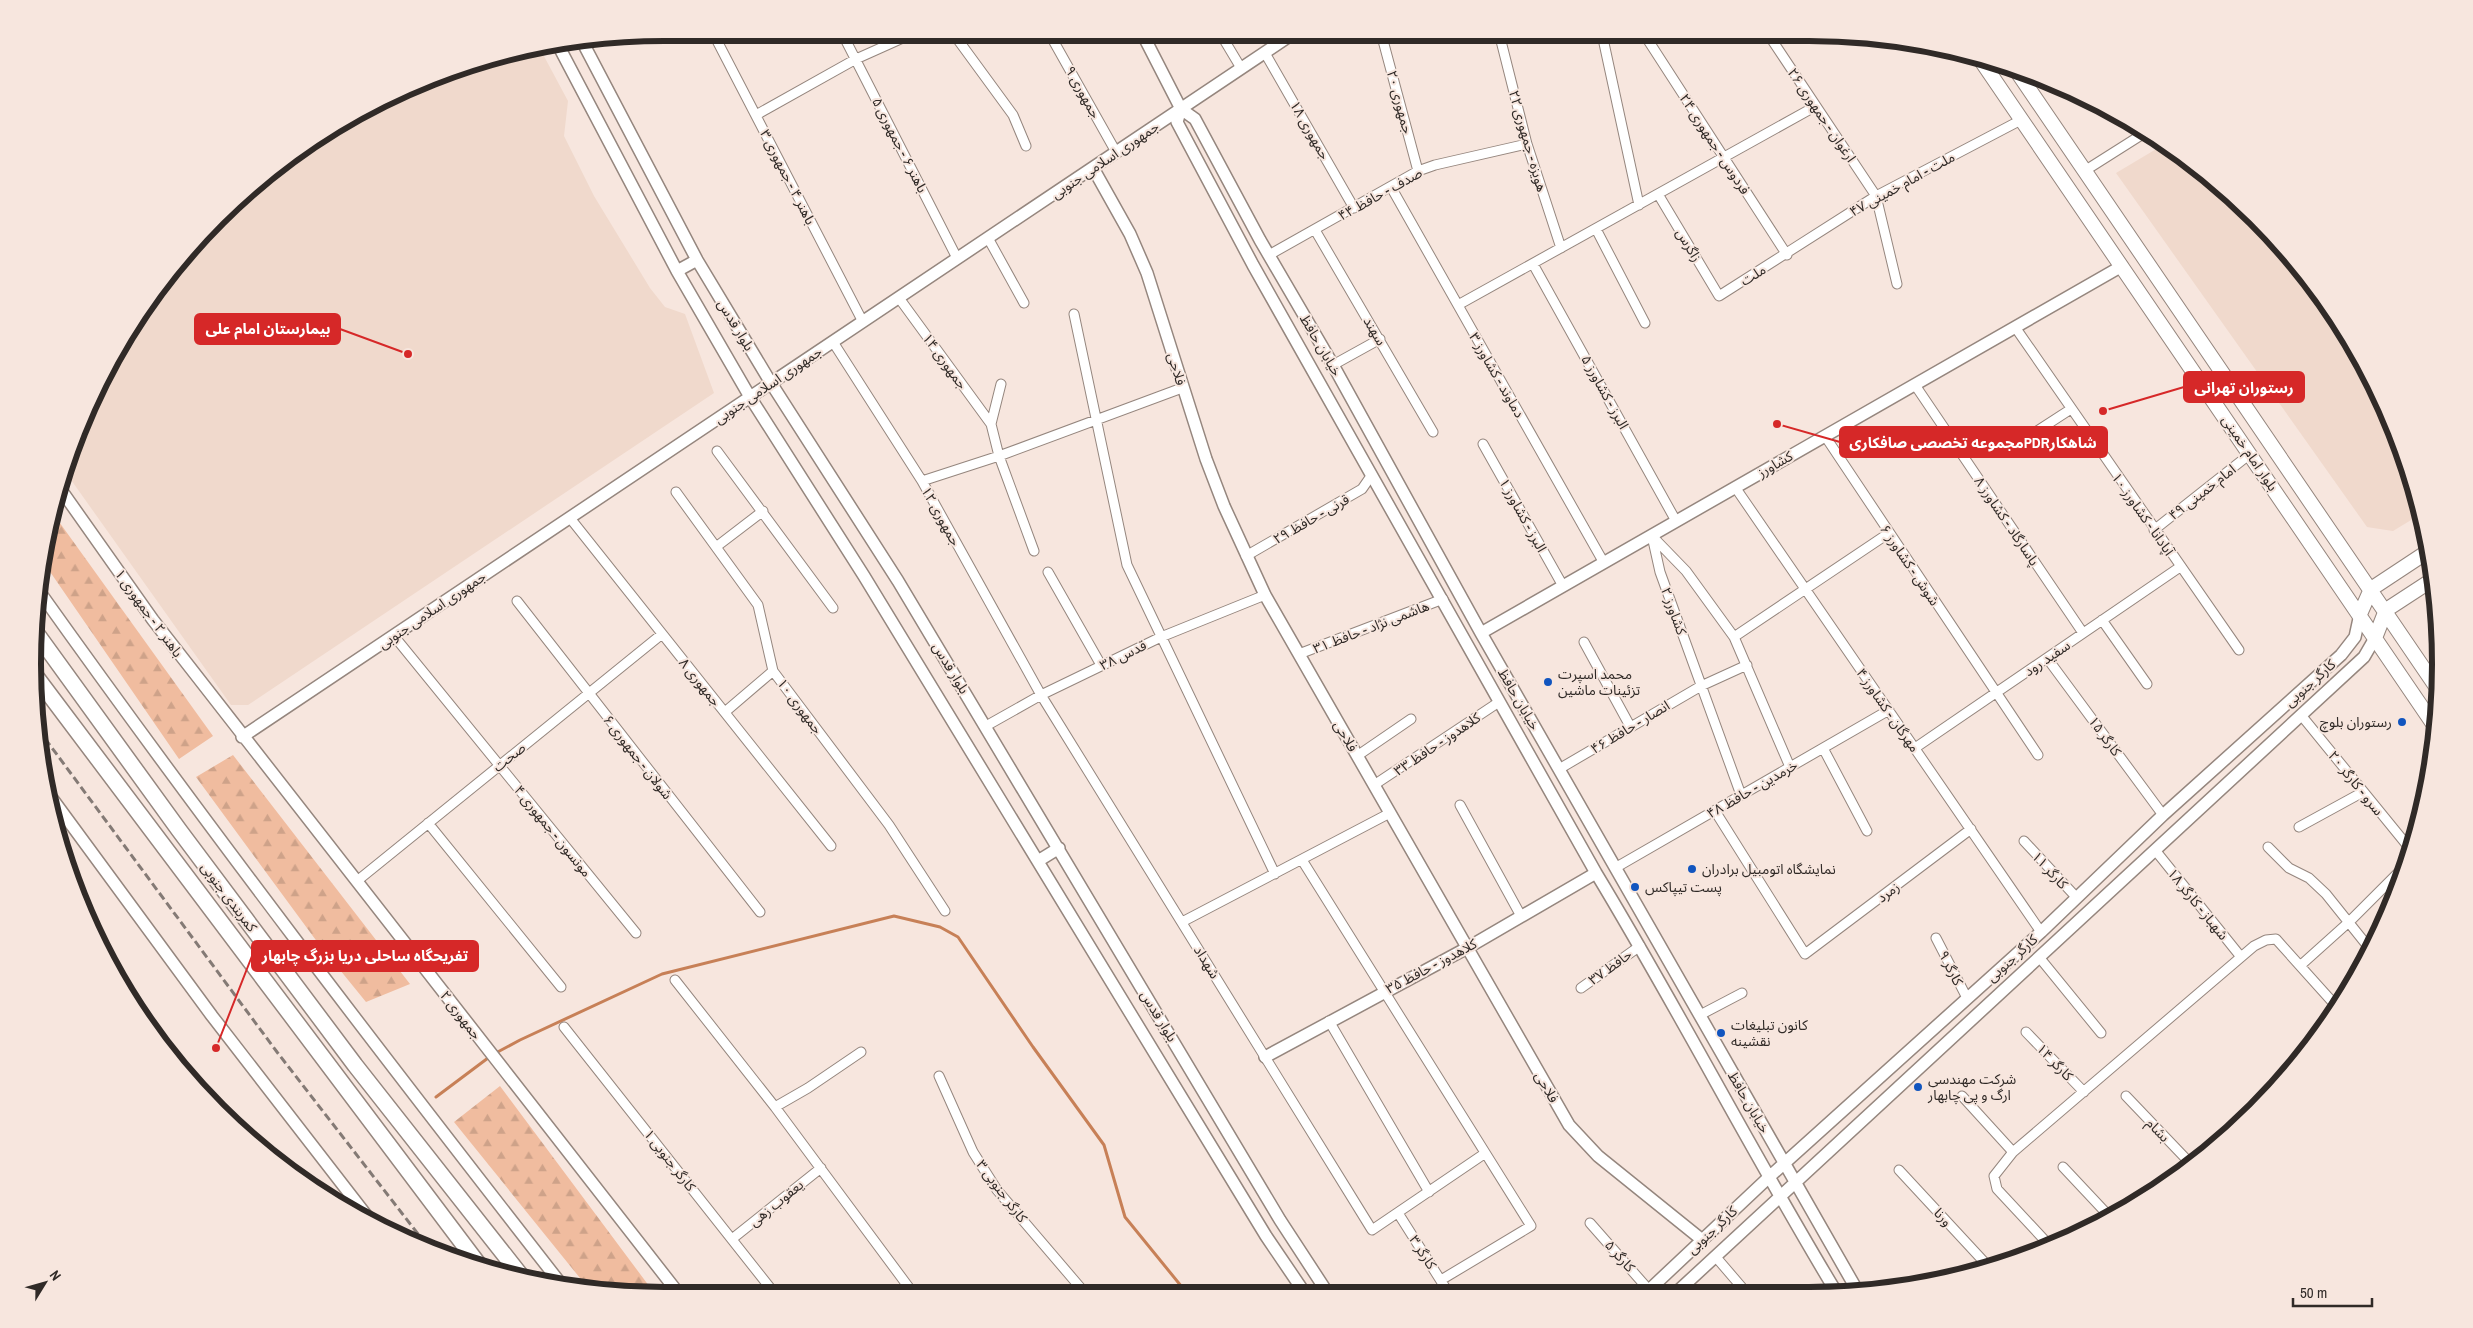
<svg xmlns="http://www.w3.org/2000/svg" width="2473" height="1328" font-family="'Archivo Narrow','Noto Sans Arabic',sans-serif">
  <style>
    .built { fill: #f0d9cc }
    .forest { fill: url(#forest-firs) }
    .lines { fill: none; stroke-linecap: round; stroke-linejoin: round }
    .stream { stroke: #c78057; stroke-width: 3 }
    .street-casing { stroke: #95867e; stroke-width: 11 }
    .secondary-casing { stroke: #95867e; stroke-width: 14 }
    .primary-casing { stroke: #95867e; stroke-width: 16 }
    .highway-casing { stroke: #95867e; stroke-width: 18 }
    .street { stroke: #fff; stroke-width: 9 }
    .secondary { stroke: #fff; stroke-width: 11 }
    .primary { stroke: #fff; stroke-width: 14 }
    .highway { stroke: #fff; stroke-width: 15 }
    .rail { stroke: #847a75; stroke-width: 3; stroke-dasharray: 8 4; stroke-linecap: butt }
    .poi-dot { fill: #1155bf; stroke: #f7e6de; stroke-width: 2 }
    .labels { text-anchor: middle; stroke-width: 4; stroke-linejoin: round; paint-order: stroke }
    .street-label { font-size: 14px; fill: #302a27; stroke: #f7e6de }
    .poi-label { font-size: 14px; fill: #302a27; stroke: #f7e6de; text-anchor: start }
    .rim { fill: none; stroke: #302a27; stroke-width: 6 }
    .leader { fill: none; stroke: #d62828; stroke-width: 2 }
    .callout-dot { fill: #d62828; stroke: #f7e6de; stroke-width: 2 }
    .callout { fill: #d62828; stroke: #d62828; stroke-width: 2 }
    .callout-label { font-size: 15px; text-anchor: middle; font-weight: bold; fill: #fff }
  </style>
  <defs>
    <pattern id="forest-firs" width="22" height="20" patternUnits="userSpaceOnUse" patternTransform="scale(1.25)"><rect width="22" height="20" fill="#f0bc9f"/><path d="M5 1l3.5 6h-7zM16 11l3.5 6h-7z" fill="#cea289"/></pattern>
  </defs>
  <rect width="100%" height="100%" fill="#f7e6de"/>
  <path class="built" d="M 538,45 L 568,101 L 564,136 L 594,196 L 650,288 L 665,307 L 685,314 L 714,393 L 248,705 L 231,705 L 64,470 L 81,422 L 139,313 L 189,247 L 279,163 L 349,117 L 461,66 Z
    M 2163,145 L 2225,189 L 2310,279 L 2375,384 L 2419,500 L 2421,514 L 2393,531 L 2367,527 L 2116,173 Z"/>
  <path class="forest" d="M 52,512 L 213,736 L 179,759 L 44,563 Z
    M 233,755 L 410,984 L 366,1002 L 318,943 L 196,777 Z
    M 500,1086 L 655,1294 L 623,1294 L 588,1288 L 454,1122 Z"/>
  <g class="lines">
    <path class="stream" d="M 436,1097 L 492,1055 L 520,1040 L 662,974 L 894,916 L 940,927 L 958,937 L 1033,1047 L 1104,1145 L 1125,1217 L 1186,1292"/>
    <defs>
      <path id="street" d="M 713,33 L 863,322
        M 842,33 L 957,258
        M 953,33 L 1013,115 L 1026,146
        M 1049,33 L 1116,152
        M 1220,33 L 1241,68
        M 1381,33 L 1418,171
        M 1499,33 L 1527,144 L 1561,248
        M 1602,34 L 1639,205
        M 1644,34 L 1787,255
        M 1768,34 L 1876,196 L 1897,284
        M 1265,53 L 1354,208
        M 756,115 L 856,59 L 914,33
        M 2086,170 L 2146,132
        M 1391,187 L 1604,563
        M 1658,194 L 1719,296 L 1876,196 L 2021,120
        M 1596,229 L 1645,323
        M 1315,230 L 1433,432
        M 988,238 L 1024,303
        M 1269,255 L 1418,171 L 1435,165 L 1527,144
        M 1533,264 L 1676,521
        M 899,298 L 991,424
        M 1458,305 L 1816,106
        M 1074,314 L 1127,565 L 1275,874
        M 2015,327 L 2239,650
        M 833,342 L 922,481 L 1041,695 L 1372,1230 L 1484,1154
        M 1333,365 L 1380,339
        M 1001,384 L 991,424 L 999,456 L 1034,551
        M 1915,385 L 2083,633
        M 2031,435 L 2071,409
        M 1825,436 L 2038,755
        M 1483,444 L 1563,586
        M 717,451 L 833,608
        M 922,481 L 999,456 L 1182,388
        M 1735,487 L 2041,932
        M 676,492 L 758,605 L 773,671 L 889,825 L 945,911
        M 570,518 L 831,846
        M 2154,530 L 2250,454
        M 1652,536 L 1660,572 L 1741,795
        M 1652,536 L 1686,571 L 1734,637
        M 716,547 L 763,511
        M 1246,556 L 1362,489 L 1371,476
        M 1048,572 L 1101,665
        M 517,601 L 760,912
        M 2102,620 L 2147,684
        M 394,636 L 636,933
        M 1584,642 L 1630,726
        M 1299,654 L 1443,599
        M 2047,658 L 2163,815
        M 725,712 L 773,671
        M 2301,715 L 2411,850
        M 986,726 L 1041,695 L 1161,637 L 1265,595
        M 1823,748 L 1867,831
        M 1915,748 L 2180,567
        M 1357,756 L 1411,719
        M 1790,767 L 1734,637 L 1889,533
        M 1559,769 L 1701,686 L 1747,665
        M 1374,785 L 1499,702
        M 1460,805 L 1521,916
        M 1715,811 L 1805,954 L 1971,829
        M 428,823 L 561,987
        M 2299,827 L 2363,792
        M 2024,841 L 2077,898
        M 2268,847 L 2289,868 L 2309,878 L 2326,894 L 2370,949
        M 2155,850 L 2241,957
        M 1302,860 L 1531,1226 L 1441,1280
        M 1615,868 L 1889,710
        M 357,881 L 662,634
        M 1182,922 L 1390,813
        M 1936,938 L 1967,998
        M 2039,957 L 2101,1033
        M 2301,965 L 2350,921 L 2403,868 L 2409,858
        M 675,980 L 775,1107 L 913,1293
        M 1581,988 L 1640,946
        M 1700,1015 L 1742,993
        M 1329,1021 L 1429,1192
        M 564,1027 L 775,1294
        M 2026,1032 L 2084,1092
        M 939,1076 L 973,1152 L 997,1190 L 1085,1293
        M 1962,1096 L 2013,1152
        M 2126,1096 L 2190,1163
        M 775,1107 L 808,1088 L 861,1052
        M 2063,1167 L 2109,1216
        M 1899,1170 L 1987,1265
        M 1398,1213 L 1448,1292
        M 1590,1223 L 1649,1290
        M 732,1239 L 821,1168
        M 2051,1247 L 1997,1189 L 1994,1176 L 2013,1152 L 2254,946 L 2266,940 L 2276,939 L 2337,1007
        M 1715,1256 L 1745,1291"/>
      <path id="secondary" d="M 1142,33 L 1181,109 L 1195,119 L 1260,240 L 1333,365 L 1481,633 L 1857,1290
        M 582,41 L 697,260 L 771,383 L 898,581 L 1280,1220 L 1327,1292
        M 557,43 L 677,271 L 750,397 L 864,576 L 1266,1236 L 1304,1292
        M 1181,109 L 1177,122 L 1253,265 L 1596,873 C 1679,1010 1752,1153 1835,1290
        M 1093,168 L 1130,234 L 1147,273 L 1206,459 L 1224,506 L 1265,595 L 1569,1125 L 1598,1156 L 1701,1239
        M 677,271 L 697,260
        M 59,487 L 153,620 L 679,1294
        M 39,591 C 207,827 383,1056 561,1284
        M 1481,633 L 2122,266
        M 242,737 L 1294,33
        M 48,793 L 212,1016 L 370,1220
        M 1038,861 L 1059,848
        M 1265,1057 L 1467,948 L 1596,873
        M 1648,1291 L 1768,1178 L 2041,932 L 2163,815 L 2341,655 L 2355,637 L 2360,614
        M 1678,1291 L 2364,657 L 2375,638"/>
      <path id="primary" d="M 1978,56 L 2436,728
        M 2018,73 L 2437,688
        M 2360,614 L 2371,589 L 2427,552
        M 2375,638 L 2386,610 L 2432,580"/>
      <path id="highway" d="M 34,630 L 179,830 L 355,1065 L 522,1277
        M 34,674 L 479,1265"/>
    </defs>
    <use href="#street" class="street-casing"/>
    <use href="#secondary" class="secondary-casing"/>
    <use href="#primary" class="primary-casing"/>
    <use href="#highway" class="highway-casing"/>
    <use href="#street" class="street"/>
    <use href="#secondary" class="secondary"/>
    <use href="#primary" class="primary"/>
    <use href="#highway" class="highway"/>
    <path class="rail" d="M 38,729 L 277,1052 L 425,1243"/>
  </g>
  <g class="poi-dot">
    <circle cx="1548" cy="682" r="5"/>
    <circle cx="2402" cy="722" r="5"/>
    <circle cx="1692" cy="869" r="5"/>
    <circle cx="1635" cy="887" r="5"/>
    <circle cx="1721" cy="1033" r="5"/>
    <circle cx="1918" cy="1087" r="5"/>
  </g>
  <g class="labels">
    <g class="street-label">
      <text transform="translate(1083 92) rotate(61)" y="5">جمهوری ۹</text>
      <text transform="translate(1400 102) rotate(75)" y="5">جمهوری ۲۰</text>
      <text transform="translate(1822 115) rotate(56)" y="5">ارغوان - جمهوری ۲۶</text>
      <text transform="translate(1310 130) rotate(60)" y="5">جمهوری ۱۸</text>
      <text transform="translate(1528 141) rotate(74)" y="5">هویزه - جمهوری ۲۲</text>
      <text transform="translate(1715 144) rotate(57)" y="5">فردوس - جمهوری ۲۴</text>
      <text transform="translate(900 145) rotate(63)" y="5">باهنر ۶ - جمهوری ۵</text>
      <text transform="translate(1105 160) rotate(-34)" y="5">جمهوری اسلامی جنوبی</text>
      <text transform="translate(788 177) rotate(63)" y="5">باهنر ۴ - جمهوری ۳</text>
      <text transform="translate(1902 184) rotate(-29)" y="5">ملت - امام خمینی ۴۷</text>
      <text transform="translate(1380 194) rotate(-29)" y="5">صدف - حافظ ۴۴</text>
      <text transform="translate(1689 245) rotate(59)" y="5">زاگرس</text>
      <text transform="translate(1753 275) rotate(-32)" y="5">ملت</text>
      <text transform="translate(736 325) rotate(59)" y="5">بلوار قدس</text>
      <text transform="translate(1375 331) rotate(59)" y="5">سهند</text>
      <text transform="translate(1321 345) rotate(60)" y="5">خیابان حافظ</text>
      <text transform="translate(945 361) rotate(54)" y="5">جمهوری ۱۴</text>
      <text transform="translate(1177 369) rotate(74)" y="5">فلاحی</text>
      <text transform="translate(1497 375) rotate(60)" y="5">دماوند - کشاورز ۳</text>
      <text transform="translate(768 385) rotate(-34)" y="5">جمهوری اسلامی جنوبی</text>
      <text transform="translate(1605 392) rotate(61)" y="5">البرز - کشاورز ۵</text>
      <text transform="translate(2250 453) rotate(56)" y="5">بلوار امام خمینی</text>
      <text transform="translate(1775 464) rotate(-30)" y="5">کشاورز</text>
      <text transform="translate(2202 492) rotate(-38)" y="5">امام خمینی ۴۹</text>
      <text transform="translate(2143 514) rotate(55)" y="5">آپادانا - کشاورز ۱۰</text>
      <text transform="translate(1523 515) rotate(61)" y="5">البرز - کشاورز ۱</text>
      <text transform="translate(941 516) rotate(61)" y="5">جمهوری ۱۲</text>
      <text transform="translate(1311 519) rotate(-30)" y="5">قرنی - حافظ ۲۹</text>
      <text transform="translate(2007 521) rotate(56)" y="5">پاسارگاد - کشاورز ۸</text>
      <text transform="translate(1910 565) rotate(56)" y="5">شوش - کشاورز ۶</text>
      <text transform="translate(432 610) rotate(-34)" y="5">جمهوری اسلامی جنوبی</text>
      <text transform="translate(1674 611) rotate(70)" y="5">کشاورز ۲</text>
      <text transform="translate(149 613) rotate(54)" y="5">باهنر ۲ - جمهوری ۱</text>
      <text transform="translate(1371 627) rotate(-21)" y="5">هاشمی نژاد - حافظ ۳۱</text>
      <text transform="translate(1123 655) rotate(-26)" y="5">قدس ۳۸</text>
      <text transform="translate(2047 658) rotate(-34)" y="5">سفید رود</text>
      <text transform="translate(951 668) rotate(59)" y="5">بلوار قدس</text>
      <text transform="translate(700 682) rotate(51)" y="5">جمهوری ۸</text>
      <text transform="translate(2310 683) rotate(-42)" y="5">کارگر جنوبی</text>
      <text transform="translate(1519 699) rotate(60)" y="5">خیابان حافظ</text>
      <text transform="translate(800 706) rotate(53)" y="5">جمهوری ۱۰</text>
      <text transform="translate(1888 710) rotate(55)" y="5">مهرگان - کشاورز ۴</text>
      <text transform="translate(1630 727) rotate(-31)" y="5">انصار - حافظ ۴۶</text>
      <text transform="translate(1346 736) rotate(60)" y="5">فلاحی</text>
      <text transform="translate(2105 736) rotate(54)" y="5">کارگر ۱۵</text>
      <text transform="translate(1437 744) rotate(-34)" y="5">کلاهدوز - حافظ ۳۳</text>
      <text transform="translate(509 757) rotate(-39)" y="5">صحت</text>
      <text transform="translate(638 757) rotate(52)" y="5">شولان - جمهوری ۶</text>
      <text transform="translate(2356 783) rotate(51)" y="5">سرو - کارگر ۲۰</text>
      <text transform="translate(1752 789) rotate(-30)" y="5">خرمدین - حافظ ۴۸</text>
      <text transform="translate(553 831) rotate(51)" y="5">مونسون - جمهوری ۴</text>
      <text transform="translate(2050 870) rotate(47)" y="5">کارگر ۱۱</text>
      <text transform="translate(1888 892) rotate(-37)" y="5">زمرد</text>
      <text transform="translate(229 897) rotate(53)" y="5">کمربندی جنوبی</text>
      <text transform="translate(2198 904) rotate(51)" y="5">شهباز - کارگر ۱۸</text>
      <text transform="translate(2012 958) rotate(-42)" y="5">کارگر جنوبی</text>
      <text transform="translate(1207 962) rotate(58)" y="5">شهداد</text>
      <text transform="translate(1431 966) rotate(-28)" y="5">کلاهدوز - حافظ ۳۵</text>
      <text transform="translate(1610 967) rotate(-36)" y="5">حافظ ۳۷</text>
      <text transform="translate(1951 968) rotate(63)" y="5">کارگر ۹</text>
      <text transform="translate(461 1015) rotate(52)" y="5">جمهوری ۲</text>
      <text transform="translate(1159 1016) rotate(59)" y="5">بلوار قدس</text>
      <text transform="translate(2055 1062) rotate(46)" y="5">کارگر ۱۴</text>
      <text transform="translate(1547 1087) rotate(60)" y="5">فلاحی</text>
      <text transform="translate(1749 1102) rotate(60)" y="5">خیابان حافظ</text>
      <text transform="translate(2158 1130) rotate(46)" y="5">بشام</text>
      <text transform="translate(670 1160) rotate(52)" y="5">کارگر جنوبی ۱</text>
      <text transform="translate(1002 1191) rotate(53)" y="5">کارگر جنوبی ۳</text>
      <text transform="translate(776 1203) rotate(-39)" y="5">یعقوب زهی</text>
      <text transform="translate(1943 1217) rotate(47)" y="5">ورنا</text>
      <text transform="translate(1712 1230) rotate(-43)" y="5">کارگر جنوبی</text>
      <text transform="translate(1423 1252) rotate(57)" y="5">کارگر ۳</text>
      <text transform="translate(1620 1256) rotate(48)" y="5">کارگر ۵</text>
    </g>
    <g class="poi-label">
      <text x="1558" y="679">محمد اسپرت<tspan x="1558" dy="16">تزئینات ماشین</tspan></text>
      <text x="2392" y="727" text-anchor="end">رستوران بلوچ</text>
      <text x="1702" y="874">نمایشگاه اتومبیل برادران</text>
      <text x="1645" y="892">پست تیپاکس</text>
      <text x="1731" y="1030">کانون تبلیغات<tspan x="1731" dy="16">نقشینه</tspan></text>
      <text x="1928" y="1084">شرکت مهندسی<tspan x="1928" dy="16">ارگ و پی چابهار</tspan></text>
    </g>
  </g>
  <path d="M0 0H2473V1328H0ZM664 41H1809A623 623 0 0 1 2432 664V664A623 623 0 0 1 1809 1287H664A623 623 0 0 1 41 664V664A623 623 0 0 1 664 41Z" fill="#f7e6de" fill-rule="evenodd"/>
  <path class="rim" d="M664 41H1809A623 623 0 0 1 2432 664V664A623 623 0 0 1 1809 1287H664A623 623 0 0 1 41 664V664A623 623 0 0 1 664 41Z"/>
  <path class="leader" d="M408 354L340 329M2103 411L2184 387M1777 424L1840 442M216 1048L252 956"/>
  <g class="callout-dot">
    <circle cx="408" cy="354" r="5"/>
    <circle cx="2103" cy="411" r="5"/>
    <circle cx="1777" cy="424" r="5"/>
    <circle cx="216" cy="1048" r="5"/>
  </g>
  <g class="callout">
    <rect x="195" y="314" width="145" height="30" rx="5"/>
    <rect x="2184" y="372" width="120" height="30" rx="5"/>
    <rect x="1840" y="427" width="267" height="30" rx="5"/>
    <rect x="252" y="941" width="226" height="30" rx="5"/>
  </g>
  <g class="callout-label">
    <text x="268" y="334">بیمارستان امام علی</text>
    <text x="2244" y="393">رستوران تهرانی</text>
    <text x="1973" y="448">مجموعه تخصصی صافکاریPDRشاهکار</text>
    <text x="365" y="961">تفریحگاه ساحلی دریا بزرگ چابهار</text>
  </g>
  <g transform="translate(45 1283) rotate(53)" stroke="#f7e6de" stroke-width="4" paint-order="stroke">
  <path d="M0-4L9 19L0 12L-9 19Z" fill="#302a27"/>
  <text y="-8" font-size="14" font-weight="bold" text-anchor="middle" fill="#302a27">N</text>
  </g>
  <path d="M2293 1298v8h79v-8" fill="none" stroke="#302a27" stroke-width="2.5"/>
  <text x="2300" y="1298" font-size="15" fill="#302a27" stroke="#f7e6de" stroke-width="4" paint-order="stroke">50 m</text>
</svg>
